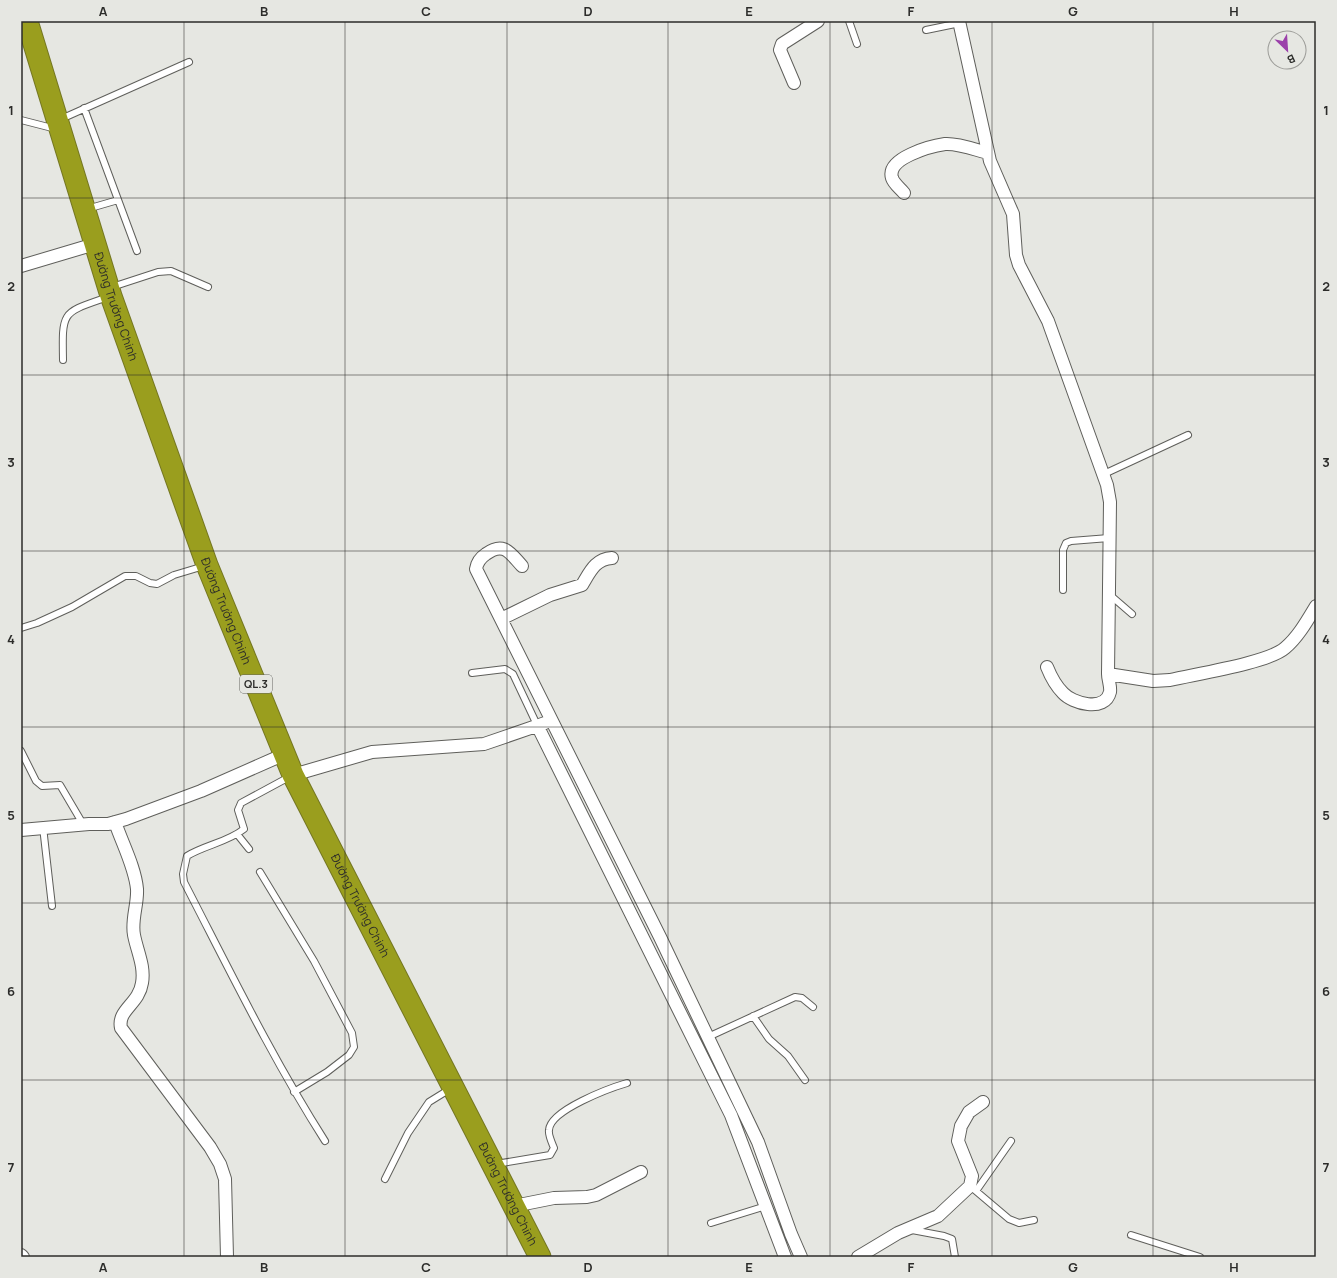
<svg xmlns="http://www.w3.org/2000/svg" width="1337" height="1278" font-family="Manrope,sans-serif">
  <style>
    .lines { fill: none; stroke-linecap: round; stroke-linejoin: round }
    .lane-casing { stroke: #5f5f5b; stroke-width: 8 }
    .street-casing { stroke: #5f5f5b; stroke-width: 14 }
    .highway-casing { stroke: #747622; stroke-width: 23 }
    .lane { stroke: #fff; stroke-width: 6 }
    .street { stroke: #fff; stroke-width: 12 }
    .highway { stroke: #9a9e1e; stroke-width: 21 }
    .grid { fill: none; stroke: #2c2c2a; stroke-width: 1; stroke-opacity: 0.55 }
    .labels { text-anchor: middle; stroke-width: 4; stroke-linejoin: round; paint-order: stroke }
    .shield { fill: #e6e7e2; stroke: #646461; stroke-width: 1 }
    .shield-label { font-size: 11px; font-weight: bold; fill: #2c2c2a }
    .street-label { font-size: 12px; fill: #2c2c2a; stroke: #e6e7e2 }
    .neatline { fill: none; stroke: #2c2c2a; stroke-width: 1.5 }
    .grid-label { font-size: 13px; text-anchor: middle; font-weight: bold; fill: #2c2c2a }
  </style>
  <rect width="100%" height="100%" fill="#e6e7e2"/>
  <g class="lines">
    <defs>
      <path id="lane" d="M 849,21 L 857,44
        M 926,30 L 960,23
        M 84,108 L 137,251
        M 61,119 L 189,62
        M 21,120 L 56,129
        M 87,209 L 118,200
        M 112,287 L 158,272 L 171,271 L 208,287
        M 63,360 C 62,310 62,313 108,297
        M 1104,474 L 1188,435
        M 1063,590 L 1063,550 L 1066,543 L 1071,541 L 1109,538
        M 1110,595 L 1132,614
        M 21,628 L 37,623 L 72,607 L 125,576 L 136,576 L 150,583 L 157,584 L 174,575 L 204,566
        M 472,673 L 505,669 L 513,674 L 538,727
        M 21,751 L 36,781 L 42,786 L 60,785 L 83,824
        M 291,776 L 241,803 L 238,810 L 244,829 C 228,842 205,845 187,856 L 183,874 L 184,882 C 229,969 272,1058 325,1141
        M 43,827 L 52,906
        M 237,834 L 249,849
        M 260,872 L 314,961 L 352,1033 L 354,1047 L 349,1055 L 327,1072 L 294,1092
        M 753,1016 L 769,1039 L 788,1056 L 805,1080
        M 708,1037 L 795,997 L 802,998 L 813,1007
        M 496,1164 L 550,1155 L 554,1148 C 552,1143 548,1135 549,1130 C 550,1110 610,1088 627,1083
        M 385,1179 L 408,1133 L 429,1102 L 450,1089
        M 970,1186 L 1009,1219 L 1019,1223 L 1034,1220
        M 976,1191 L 1011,1141
        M 711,1223 L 766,1206
        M 912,1230 L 944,1236 L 952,1239 L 955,1257
        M 1131,1235 L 1200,1257"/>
      <path id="street" d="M 959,21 L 990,161 L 1013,214 L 1016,255 L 1019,265 L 1048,321 L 1107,485 L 1110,502 L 1108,674 C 1108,679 1111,687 1110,692 C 1105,713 1072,703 1063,693 C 1055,685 1051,677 1047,667
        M 794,83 L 780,50 L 782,44 L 818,21
        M 904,193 C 900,188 894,184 892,178 C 886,158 931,146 945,144 C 958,143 976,150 988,153
        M 21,266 L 95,244
        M 522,566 C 510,553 504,541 486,554 C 480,558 477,562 476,569 L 660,937 L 758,1142 L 791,1234 L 801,1257
        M 501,619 L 550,595 L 582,585 C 590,572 595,559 612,558
        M 1108,674 L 1153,681 L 1170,680 C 1195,674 1268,663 1285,648 C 1298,637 1307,621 1316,606
        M 538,727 L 731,1115 L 785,1257
        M 293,775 L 372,752 L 484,744 L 545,723
        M 115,822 C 122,843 135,867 137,889 C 138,904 131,920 134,935 C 137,951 145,966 142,983 C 139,1004 117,1010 121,1028 L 210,1147 L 220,1164 L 225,1179 L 227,1257
        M 21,830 L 89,824 L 108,824 L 126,819 L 201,791 L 285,754
        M 514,1206 L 554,1198 L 587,1197 L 596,1195 L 641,1172
        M 21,1255 L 23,1257
        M 858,1257 L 898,1233 L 938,1216 L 970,1186 L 972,1176 L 958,1141 L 961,1126 L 969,1112 L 983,1102"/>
      <g id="highway">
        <path id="s1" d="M 27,21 L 111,296 L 207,565 L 293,775 L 540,1257"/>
      </g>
    </defs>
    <use href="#lane" class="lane-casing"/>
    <use href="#street" class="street-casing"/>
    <use href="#highway" class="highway-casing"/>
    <use href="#lane" class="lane"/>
    <use href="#street" class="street"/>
    <use href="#highway" class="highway"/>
  </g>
  <path class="grid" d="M 184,21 L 184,1257M 345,21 L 345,1257M 507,21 L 507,1257M 668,21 L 668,1257M 830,21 L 830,1257M 992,21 L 992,1257M 1153,21 L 1153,1257M 21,198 L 1316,198M 21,375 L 1316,375M 21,551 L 1316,551M 21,727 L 1316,727M 21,903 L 1316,903M 21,1080 L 1316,1080"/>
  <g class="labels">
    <rect class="shield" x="240" y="675" width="32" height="18" rx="3"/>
    <g class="shield-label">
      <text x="256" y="688">QL.3</text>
    </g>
    <g class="street-label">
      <text dy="4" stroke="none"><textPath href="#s1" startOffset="299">Đường Trường Chinh</textPath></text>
      <text dy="4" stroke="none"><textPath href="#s1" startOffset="623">Đường Trường Chinh</textPath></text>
      <text dy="4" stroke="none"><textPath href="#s1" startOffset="947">Đường Trường Chinh</textPath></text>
      <text dy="4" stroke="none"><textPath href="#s1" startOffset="1271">Đường Trường Chinh</textPath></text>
    </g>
  </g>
  <rect width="1337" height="1278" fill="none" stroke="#e6e7e2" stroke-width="44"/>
  <g transform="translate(1287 50) rotate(155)"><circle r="19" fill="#e6e7e2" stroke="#9c9c98"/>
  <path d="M0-3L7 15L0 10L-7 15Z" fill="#9b40aa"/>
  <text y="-6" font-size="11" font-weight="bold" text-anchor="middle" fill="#2c2c2a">B</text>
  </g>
  <rect x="22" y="22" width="1293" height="1234" class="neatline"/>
  <g class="grid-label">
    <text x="103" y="16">A</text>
    <text x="264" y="16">B</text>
    <text x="426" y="16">C</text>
    <text x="588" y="16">D</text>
    <text x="749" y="16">E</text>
    <text x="911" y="16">F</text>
    <text x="1073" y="16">G</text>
    <text x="1234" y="16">H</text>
    <text x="11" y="115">1</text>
    <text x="1326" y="115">1</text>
    <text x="11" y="291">2</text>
    <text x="1326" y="291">2</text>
    <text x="11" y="467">3</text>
    <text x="1326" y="467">3</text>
    <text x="11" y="644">4</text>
    <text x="1326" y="644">4</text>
    <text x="11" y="820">5</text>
    <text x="1326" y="820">5</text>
    <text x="11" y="996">6</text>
    <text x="1326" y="996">6</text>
    <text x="11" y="1172">7</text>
    <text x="1326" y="1172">7</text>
    <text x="103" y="1272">A</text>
    <text x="264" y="1272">B</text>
    <text x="426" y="1272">C</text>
    <text x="588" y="1272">D</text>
    <text x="749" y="1272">E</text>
    <text x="911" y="1272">F</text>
    <text x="1073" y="1272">G</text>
    <text x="1234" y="1272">H</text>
  </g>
</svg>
